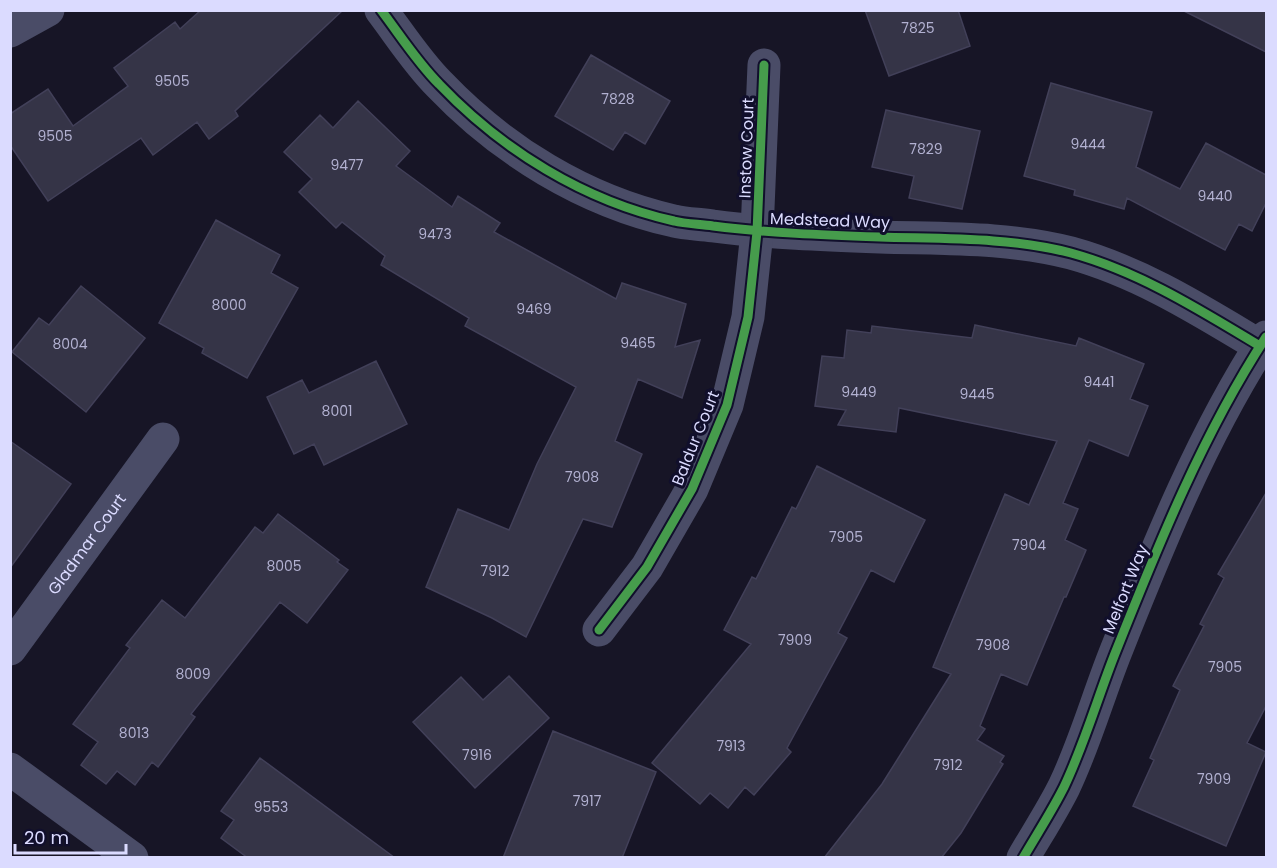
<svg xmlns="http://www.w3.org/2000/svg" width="1277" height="868" font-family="Poppins,sans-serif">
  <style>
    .building { fill: #353447; stroke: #424059; stroke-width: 1.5 }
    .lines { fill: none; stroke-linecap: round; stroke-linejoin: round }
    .minor { stroke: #4a4c67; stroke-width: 33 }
    .cycleway-casing { stroke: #110f2c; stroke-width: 13 }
    .cycleway { stroke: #469c4c; stroke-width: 9 }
    .labels { text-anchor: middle; stroke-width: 6; stroke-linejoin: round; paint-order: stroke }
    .number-label { font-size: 14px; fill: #b2b1d1 }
    .street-label { font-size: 16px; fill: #dbdbff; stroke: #110f2c }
  </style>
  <rect width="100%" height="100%" fill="#171526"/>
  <path class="building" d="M 201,10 L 343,10 L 235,111 L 238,116 L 209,139 L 197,122 L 153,155 L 141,138 L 48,201 L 10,145 L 10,114 L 48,89 L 73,126 L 128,86 L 114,68 L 175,22 L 180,29 Z
    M 865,10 L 958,10 L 970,46 L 889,76 Z
    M 1182,10 L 1266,10 L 1266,52 Z
    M 591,55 L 670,101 L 645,144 L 625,132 L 613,150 L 555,116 Z
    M 1051,83 L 1152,112 L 1136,167 L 1180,189 L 1206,143 L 1266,175 L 1266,203 L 1252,231 L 1239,224 L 1225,250 L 1127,198 L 1124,209 L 1074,195 L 1075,190 L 1024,176 Z
    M 358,101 L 410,151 L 396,166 L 452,207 L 458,196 L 500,223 L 494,232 L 616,299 L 622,283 L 686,304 L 675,347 L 700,340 L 682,398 L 638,379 L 615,441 L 642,454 L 612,527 L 583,519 L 526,637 L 492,618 L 426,587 L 458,509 L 509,530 L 537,464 L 576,387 L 465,326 L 469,318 L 381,265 L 385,256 L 342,222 L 336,228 L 299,192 L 312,179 L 284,152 L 320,115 L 333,128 Z
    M 886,110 L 980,131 L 962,209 L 909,198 L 914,176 L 872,167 Z
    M 216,220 L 280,255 L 271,273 L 298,288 L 247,378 L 202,353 L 204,348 L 159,323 Z
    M 81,286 L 145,338 L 86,412 L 12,352 L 39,318 L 49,325 Z
    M 975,325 L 1076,346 L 1079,338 L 1144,364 L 1130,399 L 1148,406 L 1128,456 L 1089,440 L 1063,503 L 1078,509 L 1065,540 L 1086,550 L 1066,597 L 1064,597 L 1027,685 L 1001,674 L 980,726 L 985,729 L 977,740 L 1004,756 L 1000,762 L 1003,764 L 961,833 L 941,858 L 824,858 L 882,784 L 951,674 L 933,667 L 1005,494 L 1029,505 L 1057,441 L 899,408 L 896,432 L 838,425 L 846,410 L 815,406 L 822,356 L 844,358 L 847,330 L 871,333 L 872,326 L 972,338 Z
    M 376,361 L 407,424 L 324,465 L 314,444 L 294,454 L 267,397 L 302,380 L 309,393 Z
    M 10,441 L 71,484 L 10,568 Z
    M 817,466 L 925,520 L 894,582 L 871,570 L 838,633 L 847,638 L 787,748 L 791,752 L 754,795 L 745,787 L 728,808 L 710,793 L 700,804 L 652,763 L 751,644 L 724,630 L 752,577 L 756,579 L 792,507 L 796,509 Z
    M 1266,493 L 1266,706 L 1247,743 L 1266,752 L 1226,846 L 1133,806 L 1154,760 L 1150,758 L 1180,690 L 1173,686 L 1204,626 L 1200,624 L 1224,578 L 1218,574 Z
    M 278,514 L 339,560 L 337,562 L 348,570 L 307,623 L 280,602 L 191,714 L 195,717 L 158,767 L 152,762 L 135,785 L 117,771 L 106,784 L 81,765 L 98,742 L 73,724 L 130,648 L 126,645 L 162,600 L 185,618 L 255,527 L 263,533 Z
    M 509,676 L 549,718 L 475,788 L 413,722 L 461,677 L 483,700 Z
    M 553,731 L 656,772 L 622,858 L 503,858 Z
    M 260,758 L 395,858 L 248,858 L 221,838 L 234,820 L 221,811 Z"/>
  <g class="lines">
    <g class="minor">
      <path d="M 381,10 C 400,35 417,62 439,84 C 502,150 584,201 674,221 C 686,224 700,224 713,226 C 768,233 824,235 880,237 C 943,239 1009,237 1071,253 C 1140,272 1200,310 1260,346"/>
      <path d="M 10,31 L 48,10"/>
      <path d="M 599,630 L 647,567 L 692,489 L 727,405 L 748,317 L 757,232 L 764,65"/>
      <path id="s1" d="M 10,649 L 163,439"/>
      <path d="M 10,769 L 132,858"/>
      <path d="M 1023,858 C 1037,834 1052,811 1064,787 C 1085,743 1098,696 1116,651 C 1159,543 1203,434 1266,337"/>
    </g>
    <defs>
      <path id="cycleway" d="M 381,10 C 400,35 417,62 439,84 C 502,150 584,201 674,221 C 686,224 700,224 713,226 C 768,233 824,235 880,237 C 943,239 1009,237 1071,253 C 1140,272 1200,310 1260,346
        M 599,630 L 647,567 L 692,489 L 727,405 L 748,317 L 757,232 L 764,65
        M 1023,858 C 1037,834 1052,811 1064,787 C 1085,743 1098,696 1116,651 C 1159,543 1203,434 1266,337"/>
    </defs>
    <use href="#cycleway" class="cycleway-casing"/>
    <use href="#cycleway" class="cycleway"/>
  </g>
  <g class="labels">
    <g class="number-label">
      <text x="918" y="33">7825</text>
      <text x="172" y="86">9505</text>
      <text x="618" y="104">7828</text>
      <text x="55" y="141">9505</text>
      <text x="1088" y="149">9444</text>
      <text x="926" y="154">7829</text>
      <text x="347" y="170">9477</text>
      <text x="1215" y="201">9440</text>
      <text x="435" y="239">9473</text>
      <text x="229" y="310">8000</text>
      <text x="534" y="314">9469</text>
      <text x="638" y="348">9465</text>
      <text x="70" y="349">8004</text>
      <text x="1099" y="387">9441</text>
      <text x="859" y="397">9449</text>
      <text x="977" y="399">9445</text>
      <text x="337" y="416">8001</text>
      <text x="582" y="482">7908</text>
      <text x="846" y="542">7905</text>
      <text x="1029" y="550">7904</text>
      <text x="284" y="571">8005</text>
      <text x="495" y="576">7912</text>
      <text x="795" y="645">7909</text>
      <text x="993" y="650">7908</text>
      <text x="1225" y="672">7905</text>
      <text x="193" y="679">8009</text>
      <text x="134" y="738">8013</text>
      <text x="731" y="751">7913</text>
      <text x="477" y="760">7916</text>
      <text x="948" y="770">7912</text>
      <text x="1214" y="784">7909</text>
      <text x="587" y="806">7917</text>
      <text x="271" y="812">9553</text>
    </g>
    <g class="street-label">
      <text transform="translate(746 148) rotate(-88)" y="6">Instow Court</text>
      <text transform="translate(830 220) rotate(2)" y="6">Medstead Way</text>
      <text transform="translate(695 438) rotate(-68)" y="6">Baldur Court</text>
      <text dy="6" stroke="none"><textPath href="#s1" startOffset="130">Gladmar Court</textPath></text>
      <text transform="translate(1125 589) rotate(-68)" y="6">Melfort Way</text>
    </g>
  </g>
  <rect width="1277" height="868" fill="none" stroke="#dbdbff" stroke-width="24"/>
  <path d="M15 844v9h111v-9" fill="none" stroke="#dbdbff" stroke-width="3"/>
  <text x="24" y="844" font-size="18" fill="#dbdbff" stroke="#110f2c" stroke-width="4.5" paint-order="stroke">20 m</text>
</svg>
